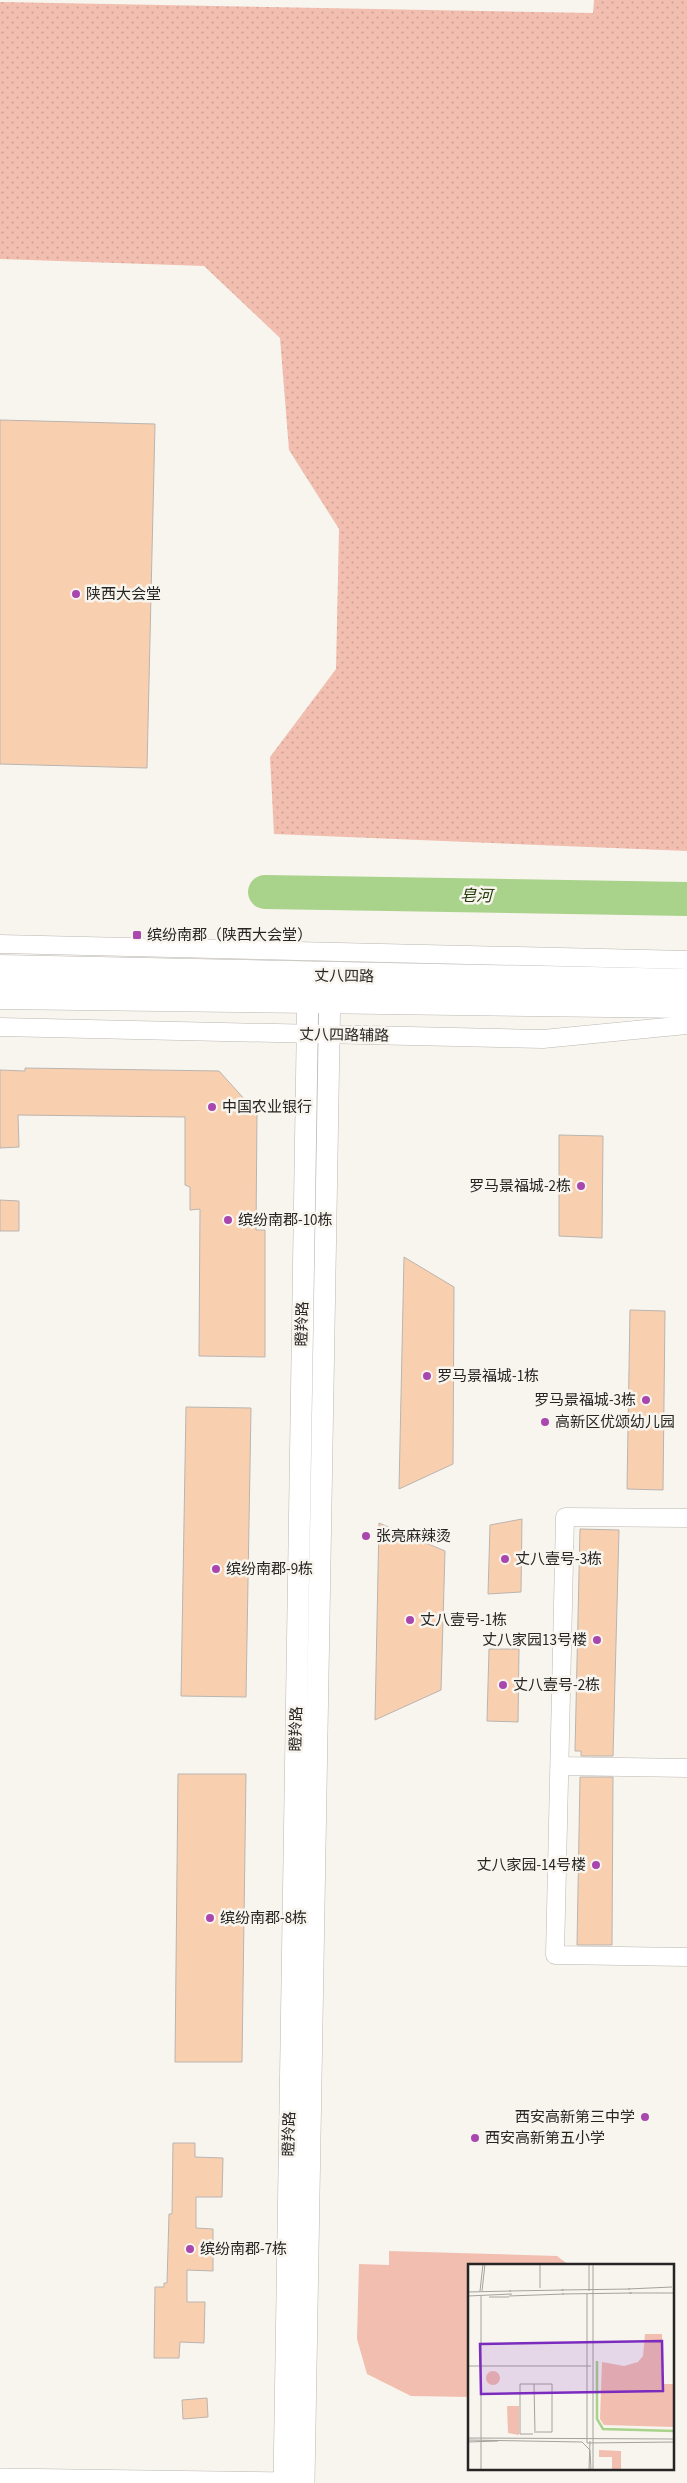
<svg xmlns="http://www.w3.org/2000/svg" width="687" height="2483" font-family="'Source Sans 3','Noto Sans SC',sans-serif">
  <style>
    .grass { fill: url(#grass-dots) }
    .green { fill: #f2beaf }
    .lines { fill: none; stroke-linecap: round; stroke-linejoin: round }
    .river { stroke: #a9d28a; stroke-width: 34 }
    .building { fill: #f9d0af; stroke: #bab4b0 }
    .minor-casing { stroke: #bab7b1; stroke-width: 19 }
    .tertiary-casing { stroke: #bab7b1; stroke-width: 22 }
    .primary-casing { stroke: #bab7b1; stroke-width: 29 }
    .minor { stroke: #fff; stroke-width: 18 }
    .tertiary { stroke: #fff; stroke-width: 21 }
    .primary { stroke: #fff; stroke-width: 28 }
    .poi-dot { fill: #a947af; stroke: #f8f5ef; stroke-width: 2 }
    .labels { text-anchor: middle; stroke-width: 5; stroke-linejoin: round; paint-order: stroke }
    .poi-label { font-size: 15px; fill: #262523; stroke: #f8f5ef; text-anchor: start }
    .street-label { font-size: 15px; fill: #262523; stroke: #f8f5ef }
    .water-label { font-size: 16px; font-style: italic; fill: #223a07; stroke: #f8f5ef }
    .inset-river { fill: none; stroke: #a9d28a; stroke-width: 2.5 }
    .inset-road { fill: none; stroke: #a4a29d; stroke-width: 1 }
    .view { fill: #7b2cbf; fill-opacity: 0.15; stroke: #7b2cbf; stroke-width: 2.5 }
    .inset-edge { fill: none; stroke: #262523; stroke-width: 2.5 }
  </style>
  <defs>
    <pattern id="grass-dots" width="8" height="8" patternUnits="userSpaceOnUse" patternTransform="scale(1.25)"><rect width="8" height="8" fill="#f2beaf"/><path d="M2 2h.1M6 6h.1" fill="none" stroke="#cfa396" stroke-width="1.8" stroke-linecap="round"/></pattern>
  </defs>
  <rect width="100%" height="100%" fill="#f8f5ef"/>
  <path class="grass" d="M 594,0 L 687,0 L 687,851 L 274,834 L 270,757 L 336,669 L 339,529 L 289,450 L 280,338 L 204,266 L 0,259 L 0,2 L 593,13 Z"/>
  <path class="green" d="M 389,2251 L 557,2256 L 569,2265 L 470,2266 L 469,2397 L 411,2396 L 367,2374 L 357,2339 L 359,2264 L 389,2265 Z"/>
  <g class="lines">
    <path class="river" d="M 265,892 L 687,899"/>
  </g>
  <path class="building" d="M 0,420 L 155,424 L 147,768 L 0,764 Z
    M 25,1068 L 219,1071 L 257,1113 L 256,1230 L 265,1230 L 265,1357 L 199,1356 L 200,1209 L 190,1210 L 190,1187 L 185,1185 L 185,1117 L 18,1115 L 19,1147 L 0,1148 L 0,1070 L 25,1071 Z
    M 559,1135 L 603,1136 L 602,1238 L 559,1236 Z
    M 0,1200 L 19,1201 L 19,1231 L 0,1231 Z
    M 404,1257 L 454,1287 L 453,1464 L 399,1489 Z
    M 630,1310 L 665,1311 L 663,1490 L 627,1489 Z
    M 186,1407 L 251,1408 L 246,1697 L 181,1696 Z
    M 522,1519 L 521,1592 L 488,1594 L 490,1525 Z
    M 379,1523 L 445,1551 L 441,1690 L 375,1720 Z
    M 580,1529 L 619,1530 L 613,1756 L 581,1756 L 581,1751 L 575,1751 Z
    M 489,1649 L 519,1649 L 518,1722 L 487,1721 Z
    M 178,1774 L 246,1774 L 242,2062 L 175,2062 Z
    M 580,1777 L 613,1777 L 612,1945 L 577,1945 Z
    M 173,2143 L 195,2143 L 195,2157 L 223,2158 L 222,2197 L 196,2197 L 196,2228 L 213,2229 L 213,2271 L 187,2270 L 187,2302 L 205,2302 L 204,2343 L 180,2342 L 179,2358 L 154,2358 L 155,2287 L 164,2287 L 164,2283 L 167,2283 L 169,2214 L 172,2214 Z
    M 207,2398 L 208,2417 L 183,2419 L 182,2400 Z"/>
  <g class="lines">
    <defs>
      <path id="minor" d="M 0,944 L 687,960
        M 0,1027 L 543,1039 L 687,1025
        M 687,1518 L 565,1517 L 555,1955 L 687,1957
        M 560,1766 L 687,1768"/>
      <path id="tertiary" d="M 0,2479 L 288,2483
        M 284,2483 L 308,985
        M 304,2483 L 330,983"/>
      <path id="primary" d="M 0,969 L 687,983
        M 0,995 L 687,1004"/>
    </defs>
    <use href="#minor" class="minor-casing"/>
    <use href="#tertiary" class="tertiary-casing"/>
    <use href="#primary" class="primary-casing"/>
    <use href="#minor" class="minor"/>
    <use href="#tertiary" class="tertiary"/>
    <use href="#primary" class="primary"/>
  </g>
  <g class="poi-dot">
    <circle cx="76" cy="594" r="5"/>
    <rect x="132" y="930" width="10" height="10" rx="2.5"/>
    <circle cx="212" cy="1107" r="5"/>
    <circle cx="581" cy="1186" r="5"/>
    <circle cx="228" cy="1220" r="5"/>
    <circle cx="427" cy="1376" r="5"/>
    <circle cx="646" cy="1400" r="5"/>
    <circle cx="545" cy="1422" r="5"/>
    <circle cx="366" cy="1536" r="5"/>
    <circle cx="505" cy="1559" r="5"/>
    <circle cx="216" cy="1569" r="5"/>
    <circle cx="410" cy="1620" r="5"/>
    <circle cx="597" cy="1640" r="5"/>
    <circle cx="503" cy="1685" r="5"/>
    <circle cx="596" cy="1865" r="5"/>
    <circle cx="210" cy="1918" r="5"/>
    <circle cx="645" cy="2117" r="5"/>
    <circle cx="475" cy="2138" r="5"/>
    <circle cx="190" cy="2249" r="5"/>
  </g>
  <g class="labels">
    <g class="poi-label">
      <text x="86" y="599">陕西大会堂</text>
      <text x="147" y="940">缤纷南郡（陕西大会堂）</text>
      <text x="222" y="1112">中国农业银行</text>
      <text x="571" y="1191" text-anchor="end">罗马景福城-2栋</text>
      <text x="238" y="1225">缤纷南郡-10栋</text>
      <text x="437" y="1381">罗马景福城-1栋</text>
      <text x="636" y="1405" text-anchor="end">罗马景福城-3栋</text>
      <text x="555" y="1427">高新区优颂幼儿园</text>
      <text x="376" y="1541">张亮麻辣烫</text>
      <text x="515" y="1564">丈八壹号-3栋</text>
      <text x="226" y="1574">缤纷南郡-9栋</text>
      <text x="420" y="1625">丈八壹号-1栋</text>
      <text x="587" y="1645" text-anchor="end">丈八家园13号楼</text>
      <text x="513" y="1690">丈八壹号-2栋</text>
      <text x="586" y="1870" text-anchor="end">丈八家园-14号楼</text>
      <text x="220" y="1923">缤纷南郡-8栋</text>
      <text x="635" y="2122" text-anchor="end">西安高新第三中学</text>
      <text x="485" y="2143">西安高新第五小学</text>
      <text x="200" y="2254">缤纷南郡-7栋</text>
    </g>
    <g class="street-label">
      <text transform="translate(344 976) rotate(1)" y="5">丈八四路</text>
      <text transform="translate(344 1035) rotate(1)" y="5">丈八四路辅路</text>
      <text transform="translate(302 1324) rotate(-89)" y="5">瞪羚路</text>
      <text transform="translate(296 1729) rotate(-89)" y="5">瞪羚路</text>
      <text transform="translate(289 2134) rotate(-89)" y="5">瞪羚路</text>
    </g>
    <g class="water-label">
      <text transform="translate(476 895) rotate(1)" y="6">皂河</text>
    </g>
  </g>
  <g transform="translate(468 2264)">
    <rect width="206" height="206" fill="#f8f5ef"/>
    <path d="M 177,70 L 194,70 L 194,120 L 206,120 L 206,163 L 136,161 L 132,155 L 134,98 L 156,102 L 170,98 L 175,92 Z" fill="#f2beaf"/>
    <path d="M18 114a7 7 0 1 1 14 0a7 7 0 1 1-14 0ZM 39,142 L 51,142 L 51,171 L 40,169 ZM 131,186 L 153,187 L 153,206 L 144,206 L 144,193 L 131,193 Z" fill="#f2beaf"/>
    <path class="inset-river" d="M 129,97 L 129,155 L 135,165 L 207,167"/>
    <path class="inset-road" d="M 72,0 L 72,24M 125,0 L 125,206M 160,25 L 204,23M 93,26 L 162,25M 12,27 L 15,0M 14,27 L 17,0M 41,27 L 96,26M 121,27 L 121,0M 0,28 L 43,27M 161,29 L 205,29M 94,30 L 164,29M 119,30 L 119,179 L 207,178M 0,32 L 44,30M 13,32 L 13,206M 41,32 L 96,30M 21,33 L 41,33M 0,102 L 123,102M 66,120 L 67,169M 65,170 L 52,170 L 52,120 L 84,120 L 84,168 L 68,168M 0,174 L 207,175M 0,176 L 114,178 L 122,186 L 123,206M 0,178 L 30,177M 121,206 L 122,177"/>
    <path class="view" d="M 194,77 L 195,127 L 13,130 L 12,80 Z"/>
    <rect width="206" height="206" class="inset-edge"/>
  </g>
</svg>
